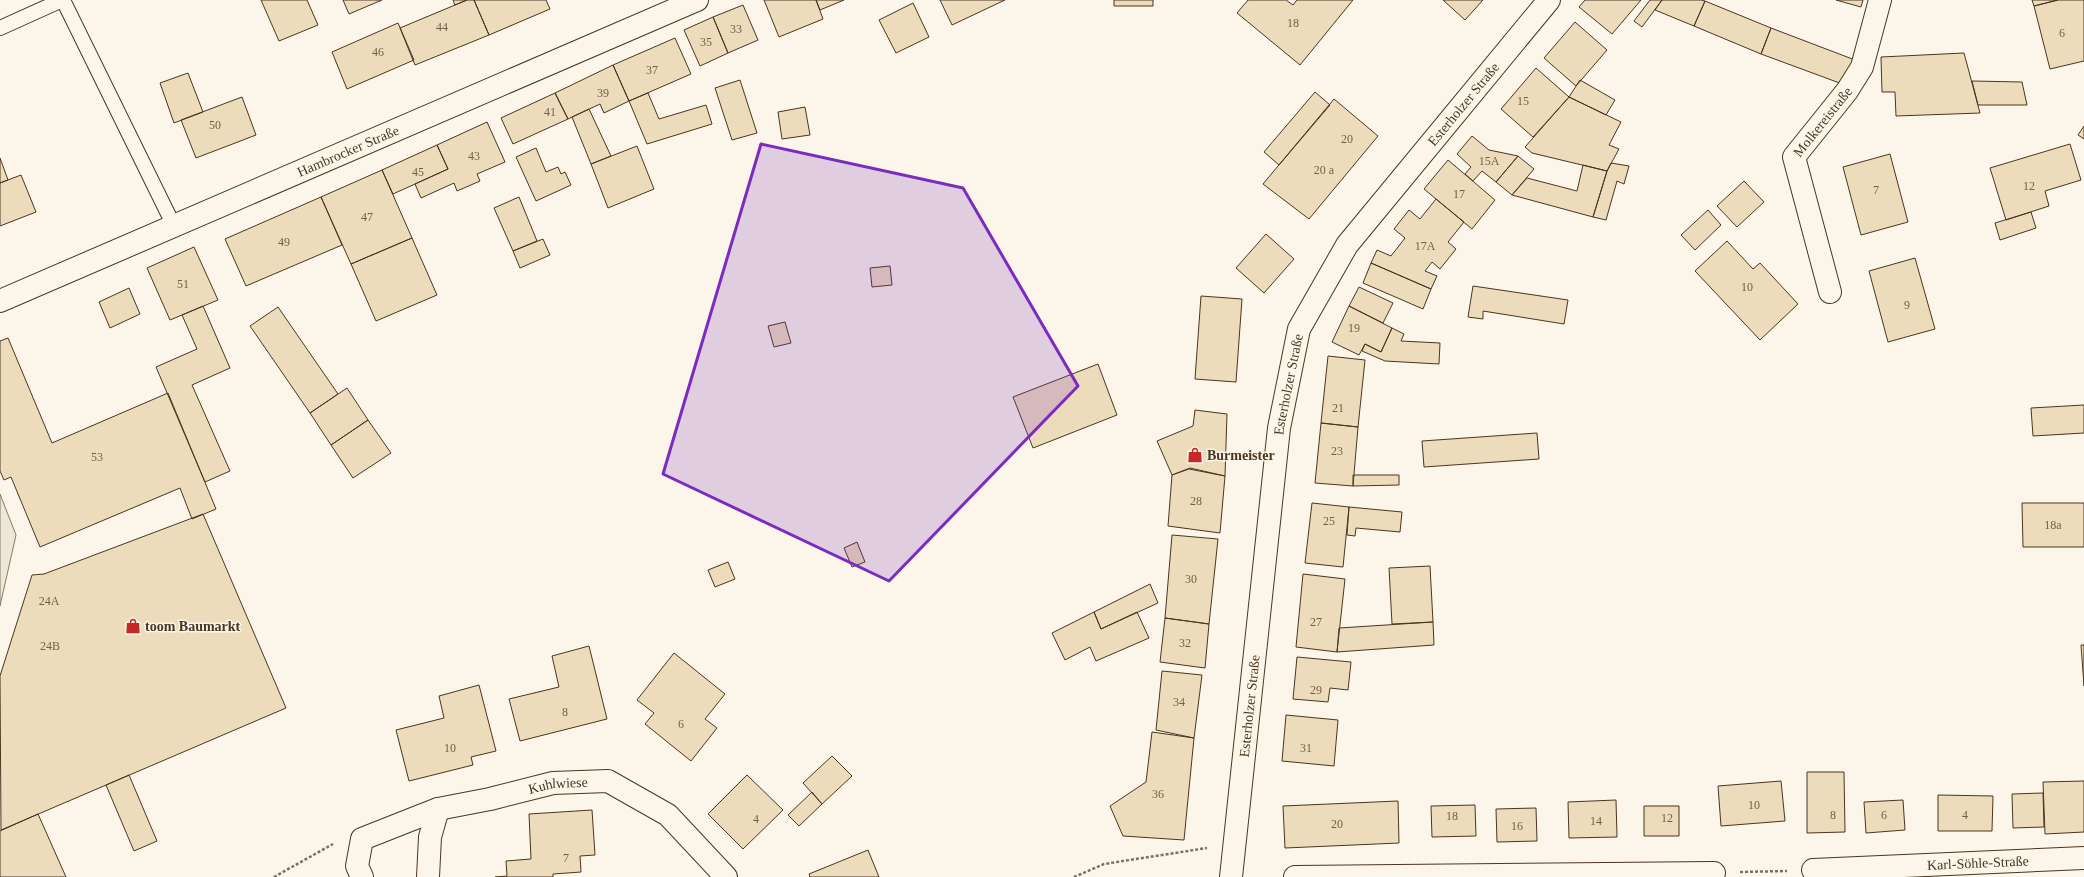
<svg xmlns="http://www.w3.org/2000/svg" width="2084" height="877" font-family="Georgia,serif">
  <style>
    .parking { fill: #ede7d9; stroke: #887966 }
    .building { fill: #ecdcbc; stroke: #4a3520 }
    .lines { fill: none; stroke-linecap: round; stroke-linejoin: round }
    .service-casing { stroke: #4a3520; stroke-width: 16 }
    .minor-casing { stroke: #4a3520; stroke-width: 24 }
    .tertiary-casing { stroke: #4a3520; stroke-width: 24 }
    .path { stroke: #7f6f5c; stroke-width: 2.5; stroke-dasharray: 3 2; stroke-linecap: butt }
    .service { stroke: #fbf6e9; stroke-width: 14 }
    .minor { stroke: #fbf6e9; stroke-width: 22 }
    .tertiary { stroke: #fbf6e9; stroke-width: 22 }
    .marked { fill: #7b2cbf; fill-opacity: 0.2; stroke: #7b2cbf; stroke-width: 3; stroke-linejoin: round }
    .labels { text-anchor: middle; stroke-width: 3; stroke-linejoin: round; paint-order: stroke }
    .number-label { font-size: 12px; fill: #725f47 }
    .street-label { font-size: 14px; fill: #4a3520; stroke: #fbf6e9 }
    .poi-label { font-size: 14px; font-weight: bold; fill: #4a3520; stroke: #fbf6e9; text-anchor: start }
  </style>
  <rect width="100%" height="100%" fill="#fbf6e9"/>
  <path class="parking" d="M 0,494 L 16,535 L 0,606 Z"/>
  <path class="building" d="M 261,0 L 307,0 L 318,25 L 279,41 Z
    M 343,0 L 382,0 L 349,14 Z
    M 453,0 L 467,0 L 455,5 Z
    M 467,0 L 474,0 L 489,35 L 415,65 L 400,28 Z
    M 474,0 L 546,0 L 550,9 L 489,35 Z
    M 764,0 L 816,0 L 823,19 L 779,37 Z
    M 816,0 L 844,0 L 820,10 Z
    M 940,0 L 1005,0 L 952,25 Z
    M 1114,0 L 1153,0 L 1153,6 L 1114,6 Z
    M 1248,0 L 1286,0 L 1293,5 L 1297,0 L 1353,0 L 1300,65 L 1237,13 Z
    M 1443,0 L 1483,0 L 1465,20 Z
    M 1585,0 L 1641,0 L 1612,34 L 1579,7 Z
    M 1650,0 L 1662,0 L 1642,27 L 1634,21 Z
    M 1662,0 L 1701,0 L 1705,1 L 1694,26 L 1655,10 Z
    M 1836,0 L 1863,0 L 1861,7 Z
    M 2032,0 L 2058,0 L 2034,6 Z
    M 2058,0 L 2084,0 L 2084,61 L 2050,69 L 2034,6 Z
    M 1705,1 L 1771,28 L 1761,54 L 1694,26 Z
    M 913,3 L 929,37 L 896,53 L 879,20 Z
    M 743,5 L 758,40 L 728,53 L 713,17 Z
    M 713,17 L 728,53 L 700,66 L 684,30 Z
    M 1575,22 L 1607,50 L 1576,86 L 1544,58 Z
    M 398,23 L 414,60 L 347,89 L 332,52 Z
    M 1771,28 L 1855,60 L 1845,85 L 1761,54 Z
    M 675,38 L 691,74 L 629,101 L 613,65 Z
    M 1964,53 L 1980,113 L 1896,116 L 1895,92 L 1882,92 L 1881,57 Z
    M 613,65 L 629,101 L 604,113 L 600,104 L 568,119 L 555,93 Z
    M 1536,68 L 1569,97 L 1533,137 L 1501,109 Z
    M 188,73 L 203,112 L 174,123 L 160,83 Z
    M 740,80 L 757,133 L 732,140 L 715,88 Z
    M 1580,80 L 1615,100 L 1606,115 L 1569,97 Z
    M 1972,81 L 2022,82 L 2027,105 L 1978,105 Z
    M 1315,92 L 1330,105 L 1279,165 L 1264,152 Z
    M 555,93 L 568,119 L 513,144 L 501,118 Z
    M 648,93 L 659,119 L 706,105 L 712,124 L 647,144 L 629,101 Z
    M 242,97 L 256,135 L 196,158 L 181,120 Z
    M 1569,97 L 1621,122 L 1609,145 L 1619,149 L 1607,171 L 1532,153 L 1525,147 Z
    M 1334,99 L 1378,136 L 1309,219 L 1263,184 Z
    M 805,107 L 810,135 L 782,139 L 778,112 Z
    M 589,109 L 611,156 L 591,164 L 572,117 Z
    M 487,122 L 505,162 L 477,174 L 480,181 L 457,191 L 454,183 L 421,198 L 415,184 L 448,169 L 437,145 Z
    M 2084,126 L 2084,139 L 2078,135 Z
    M 1472,136 L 1489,150 L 1518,156 L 1496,182 L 1482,171 L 1473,181 L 1465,174 L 1471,167 L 1457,154 Z
    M 2070,144 L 2081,180 L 2045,191 L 2049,206 L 2006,220 L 1990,168 Z
    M 437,145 L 448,169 L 393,194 L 382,170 Z
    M 637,146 L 654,189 L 608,208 L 591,164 Z
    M 536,148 L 546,172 L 558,167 L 561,174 L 565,172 L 571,185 L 536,201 L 516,157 Z
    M 1890,154 L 1908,222 L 1861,235 L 1843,167 Z
    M 1518,156 L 1534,169 L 1512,195 L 1496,182 Z
    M 0,158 L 8,180 L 0,183 Z
    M 1448,160 L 1495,200 L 1472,229 L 1424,189 Z
    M 1611,163 L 1629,166 L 1624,184 L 1617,181 L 1606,220 L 1593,217 L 1607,171 Z
    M 1583,165 L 1607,171 L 1593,217 L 1512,195 L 1527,178 L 1577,191 Z
    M 382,170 L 412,238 L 351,264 L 321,197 Z
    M 21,175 L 36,212 L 0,226 L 0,183 Z
    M 1744,181 L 1764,202 L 1737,227 L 1717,206 Z
    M 321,197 L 342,245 L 246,286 L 225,239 Z
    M 519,197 L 537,241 L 513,251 L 494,208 Z
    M 1436,199 L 1464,222 L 1448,242 L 1456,249 L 1440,269 L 1432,262 L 1425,271 L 1437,276 L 1431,289 L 1371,263 L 1377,250 L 1391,256 L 1405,238 L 1394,229 L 1409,210 L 1420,219 Z
    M 1708,210 L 1721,225 L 1695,250 L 1681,235 Z
    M 2031,212 L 2036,228 L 2000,240 L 1995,223 Z
    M 1266,234 L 1294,259 L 1264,293 L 1236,268 Z
    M 412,238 L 437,295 L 376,321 L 351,264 Z
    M 543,239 L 550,255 L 520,268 L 513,251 Z
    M 1727,241 L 1753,269 L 1760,263 L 1798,304 L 1760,340 L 1695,271 Z
    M 194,247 L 218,300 L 170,320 L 147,268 Z
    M 1915,258 L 1935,329 L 1888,342 L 1869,271 Z
    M 1371,263 L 1431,289 L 1423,309 L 1363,283 Z
    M 890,266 L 892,285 L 872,287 L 870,268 Z
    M 1473,286 L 1568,300 L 1564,324 L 1483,311 L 1483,319 L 1468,317 Z
    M 1359,287 L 1393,303 L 1383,323 L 1349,306 Z
    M 129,288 L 140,314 L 110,328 L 99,302 Z
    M 1201,296 L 1242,299 L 1236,382 L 1195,379 Z
    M 203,306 L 230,368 L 192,385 L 230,471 L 205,482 L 156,367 L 197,349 L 182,315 Z
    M 1349,306 L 1392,328 L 1381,352 L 1365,344 L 1359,355 L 1332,342 Z
    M 278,307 L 338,394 L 310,413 L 250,326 Z
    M 785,322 L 791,343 L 774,347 L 768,326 Z
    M 1392,328 L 1404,334 L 1401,341 L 1440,343 L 1439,364 L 1385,361 L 1362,351 L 1365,344 L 1381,352 Z
    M 8,338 L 52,443 L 168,393 L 216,509 L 192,519 L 180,488 L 40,547 L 11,477 L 4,480 L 0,471 L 0,341 Z
    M 1328,356 L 1365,360 L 1358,427 L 1321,423 Z
    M 1098,364 L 1117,415 L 1033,448 L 1013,397 Z
    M 347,388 L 368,420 L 331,445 L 310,413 Z
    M 2084,405 L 2084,433 L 2033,436 L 2031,408 Z
    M 1195,410 L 1227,414 L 1225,476 L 1190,468 L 1172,475 L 1157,441 L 1193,426 Z
    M 368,420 L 391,453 L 353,478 L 331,445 Z
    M 1321,423 L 1358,427 L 1353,486 L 1315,483 Z
    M 1537,433 L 1539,459 L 1424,467 L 1422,441 Z
    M 1189,469 L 1225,476 L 1220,533 L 1168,526 L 1172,475 Z
    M 1353,475 L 1399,475 L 1399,485 L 1353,486 Z
    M 1312,503 L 1349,507 L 1343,567 L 1305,563 Z
    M 2022,503 L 2084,503 L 2084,547 L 2023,547 Z
    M 1349,507 L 1402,512 L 1400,532 L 1356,528 L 1355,536 L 1347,535 Z
    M 203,514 L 286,708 L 1,830 L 0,676 L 32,575 L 44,574 Z
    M 1172,535 L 1218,539 L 1209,624 L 1165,618 Z
    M 857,542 L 865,562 L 852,567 L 844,548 Z
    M 728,562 L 735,579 L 715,587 L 708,570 Z
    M 1430,566 L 1433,622 L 1392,624 L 1389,568 Z
    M 1303,574 L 1345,579 L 1337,652 L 1296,647 Z
    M 1150,584 L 1158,603 L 1101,629 L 1094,612 Z
    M 1094,612 L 1101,629 L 1137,612 L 1149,638 L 1096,661 L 1090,647 L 1065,660 L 1052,633 Z
    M 1165,618 L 1209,624 L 1205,668 L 1160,662 Z
    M 1433,622 L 1434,645 L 1337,652 L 1339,628 Z
    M 2081,645 L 2084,645 L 2084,686 Z
    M 589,646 L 607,719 L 520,741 L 509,699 L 559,687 L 552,656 Z
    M 674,653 L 725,694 L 705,719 L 717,728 L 691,761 L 645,724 L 654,713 L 637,700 Z
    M 1297,657 L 1351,662 L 1348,690 L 1330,688 L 1328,702 L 1293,699 Z
    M 1162,671 L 1202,675 L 1194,738 L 1156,730 Z
    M 479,685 L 496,751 L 471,757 L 473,765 L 409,781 L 396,730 L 444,718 L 439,696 Z
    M 1286,715 L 1338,720 L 1334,766 L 1282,761 Z
    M 1152,732 L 1194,738 L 1184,840 L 1123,836 L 1110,806 L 1146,782 Z
    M 832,756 L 852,776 L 822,804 L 803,783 Z
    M 1807,772 L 1844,772 L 1845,832 L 1807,833 Z
    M 129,775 L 157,841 L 134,851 L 106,785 Z
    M 747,775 L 783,810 L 743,849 L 708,814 Z
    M 1781,781 L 1785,821 L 1721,826 L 1718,786 Z
    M 2084,781 L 2084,832 L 2045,834 L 2043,782 Z
    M 812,792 L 822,804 L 799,826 L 788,815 Z
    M 2043,793 L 2044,827 L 2013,828 L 2012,794 Z
    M 1938,795 L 1993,796 L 1992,831 L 1938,831 Z
    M 1616,800 L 1617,837 L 1569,838 L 1568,802 Z
    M 1903,800 L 1905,830 L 1866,833 L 1864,802 Z
    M 1398,801 L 1399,843 L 1285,848 L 1283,806 Z
    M 1475,805 L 1476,836 L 1432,837 L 1431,806 Z
    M 1644,806 L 1679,806 L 1679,836 L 1644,836 Z
    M 1536,808 L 1537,841 L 1497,842 L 1496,809 Z
    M 592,810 L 595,855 L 580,856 L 581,872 L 553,874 L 553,877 L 495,877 L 507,876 L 506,861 L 531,859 L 529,814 Z
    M 38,814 L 66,877 L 0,877 L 0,831 Z
    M 868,850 L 879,877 L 810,877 L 809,874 Z"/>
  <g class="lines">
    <defs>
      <path id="service" d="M 63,0 L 174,226
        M 0,28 L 62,0"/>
      <g id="minor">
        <path id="s1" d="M 1830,292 L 1794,157 L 1847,91 L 1862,67 L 1880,0"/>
        <path id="s2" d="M 1813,870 L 2084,858"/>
        <path id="s3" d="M 362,877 L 357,866 L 362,839 L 438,809 L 490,799 L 553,783 L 608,781 L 668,815 L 726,877"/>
        <path d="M 428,877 L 430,837 L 438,809"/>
        <path d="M 1295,877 L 1714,873"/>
      </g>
      <g id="tertiary">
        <path id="s4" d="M 0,301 L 697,0"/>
        <path id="s5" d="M 1231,877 L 1279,428 L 1299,329 L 1347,245 L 1549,0"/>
      </g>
    </defs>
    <use href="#service" class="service-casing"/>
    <use href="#minor" class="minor-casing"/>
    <use href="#tertiary" class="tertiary-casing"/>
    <path class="path" d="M 1740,872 L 1787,871
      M 274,877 L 333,844
      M 1074,877 L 1104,864 L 1207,848"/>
    <use href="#service" class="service"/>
    <use href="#minor" class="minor"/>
    <use href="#tertiary" class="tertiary"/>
  </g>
  <path class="marked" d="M 761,144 L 963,188 L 1078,386 L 889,581 L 663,474 Z"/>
  <defs>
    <symbol id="shop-bare" viewBox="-9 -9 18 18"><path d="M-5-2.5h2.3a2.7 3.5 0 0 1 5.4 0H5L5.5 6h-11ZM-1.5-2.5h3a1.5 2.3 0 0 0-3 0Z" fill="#c62828" stroke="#fbf6e9" stroke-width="2.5" paint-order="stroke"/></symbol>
  </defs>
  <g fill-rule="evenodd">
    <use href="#shop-bare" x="1184" y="444" width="22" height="22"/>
    <use href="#shop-bare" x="122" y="615" width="22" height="22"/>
  </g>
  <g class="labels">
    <g class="number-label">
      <text x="1293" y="27">18</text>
      <text x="442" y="31">44</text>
      <text x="736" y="33">33</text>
      <text x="2062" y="37">6</text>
      <text x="706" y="46">35</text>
      <text x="378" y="56">46</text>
      <text x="652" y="74">37</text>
      <text x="603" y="97">39</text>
      <text x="1523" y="105">15</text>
      <text x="550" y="116">41</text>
      <text x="215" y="129">50</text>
      <text x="1347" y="143">20</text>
      <text x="474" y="160">43</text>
      <text x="1489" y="165">15A</text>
      <text x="1324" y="174">20 a</text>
      <text x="418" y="176">45</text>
      <text x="2029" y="190">12</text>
      <text x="1876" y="194">7</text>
      <text x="1459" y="198">17</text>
      <text x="367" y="221">47</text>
      <text x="284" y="246">49</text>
      <text x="1425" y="250">17A</text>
      <text x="183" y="288">51</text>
      <text x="1747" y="291">10</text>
      <text x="1907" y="309">9</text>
      <text x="1354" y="332">19</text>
      <text x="1338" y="412">21</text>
      <text x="1337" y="455">23</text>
      <text x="97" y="461">53</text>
      <text x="1196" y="505">28</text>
      <text x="1329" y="525">25</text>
      <text x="2053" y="529">18a</text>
      <text x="1191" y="583">30</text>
      <text x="49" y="605">24A</text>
      <text x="1316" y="626">27</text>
      <text x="1185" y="647">32</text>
      <text x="50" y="650">24B</text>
      <text x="1316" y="694">29</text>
      <text x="1179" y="706">34</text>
      <text x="565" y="716">8</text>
      <text x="681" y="728">6</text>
      <text x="450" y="752">10</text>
      <text x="1306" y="752">31</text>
      <text x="1158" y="798">36</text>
      <text x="1754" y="809">10</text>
      <text x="1833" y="819">8</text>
      <text x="1884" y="819">6</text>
      <text x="1965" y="819">4</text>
      <text x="1452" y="820">18</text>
      <text x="1667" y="822">12</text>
      <text x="756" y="823">4</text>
      <text x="1596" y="825">14</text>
      <text x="1337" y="828">20</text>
      <text x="1517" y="830">16</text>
      <text x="566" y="862">7</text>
    </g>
    <g class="street-label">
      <text dy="5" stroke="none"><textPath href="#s5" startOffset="832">Esterholzer Straße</textPath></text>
      <text dy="5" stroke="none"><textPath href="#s1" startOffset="185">Molkereistraße</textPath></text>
      <text dy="5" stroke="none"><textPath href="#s4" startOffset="379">Hambrocker Straße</textPath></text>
      <text dy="5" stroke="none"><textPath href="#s5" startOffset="496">Esterholzer Straße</textPath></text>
      <text dy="5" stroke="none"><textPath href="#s5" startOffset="172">Esterholzer Straße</textPath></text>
      <text dy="5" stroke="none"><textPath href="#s3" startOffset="244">Kuhlwiese</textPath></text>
      <text dy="5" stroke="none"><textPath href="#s2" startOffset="165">Karl-Söhle-Straße</textPath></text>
    </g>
    <g class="poi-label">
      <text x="1207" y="460">Burmeister</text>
      <text x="145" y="631">toom Baumarkt</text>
    </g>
  </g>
</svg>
